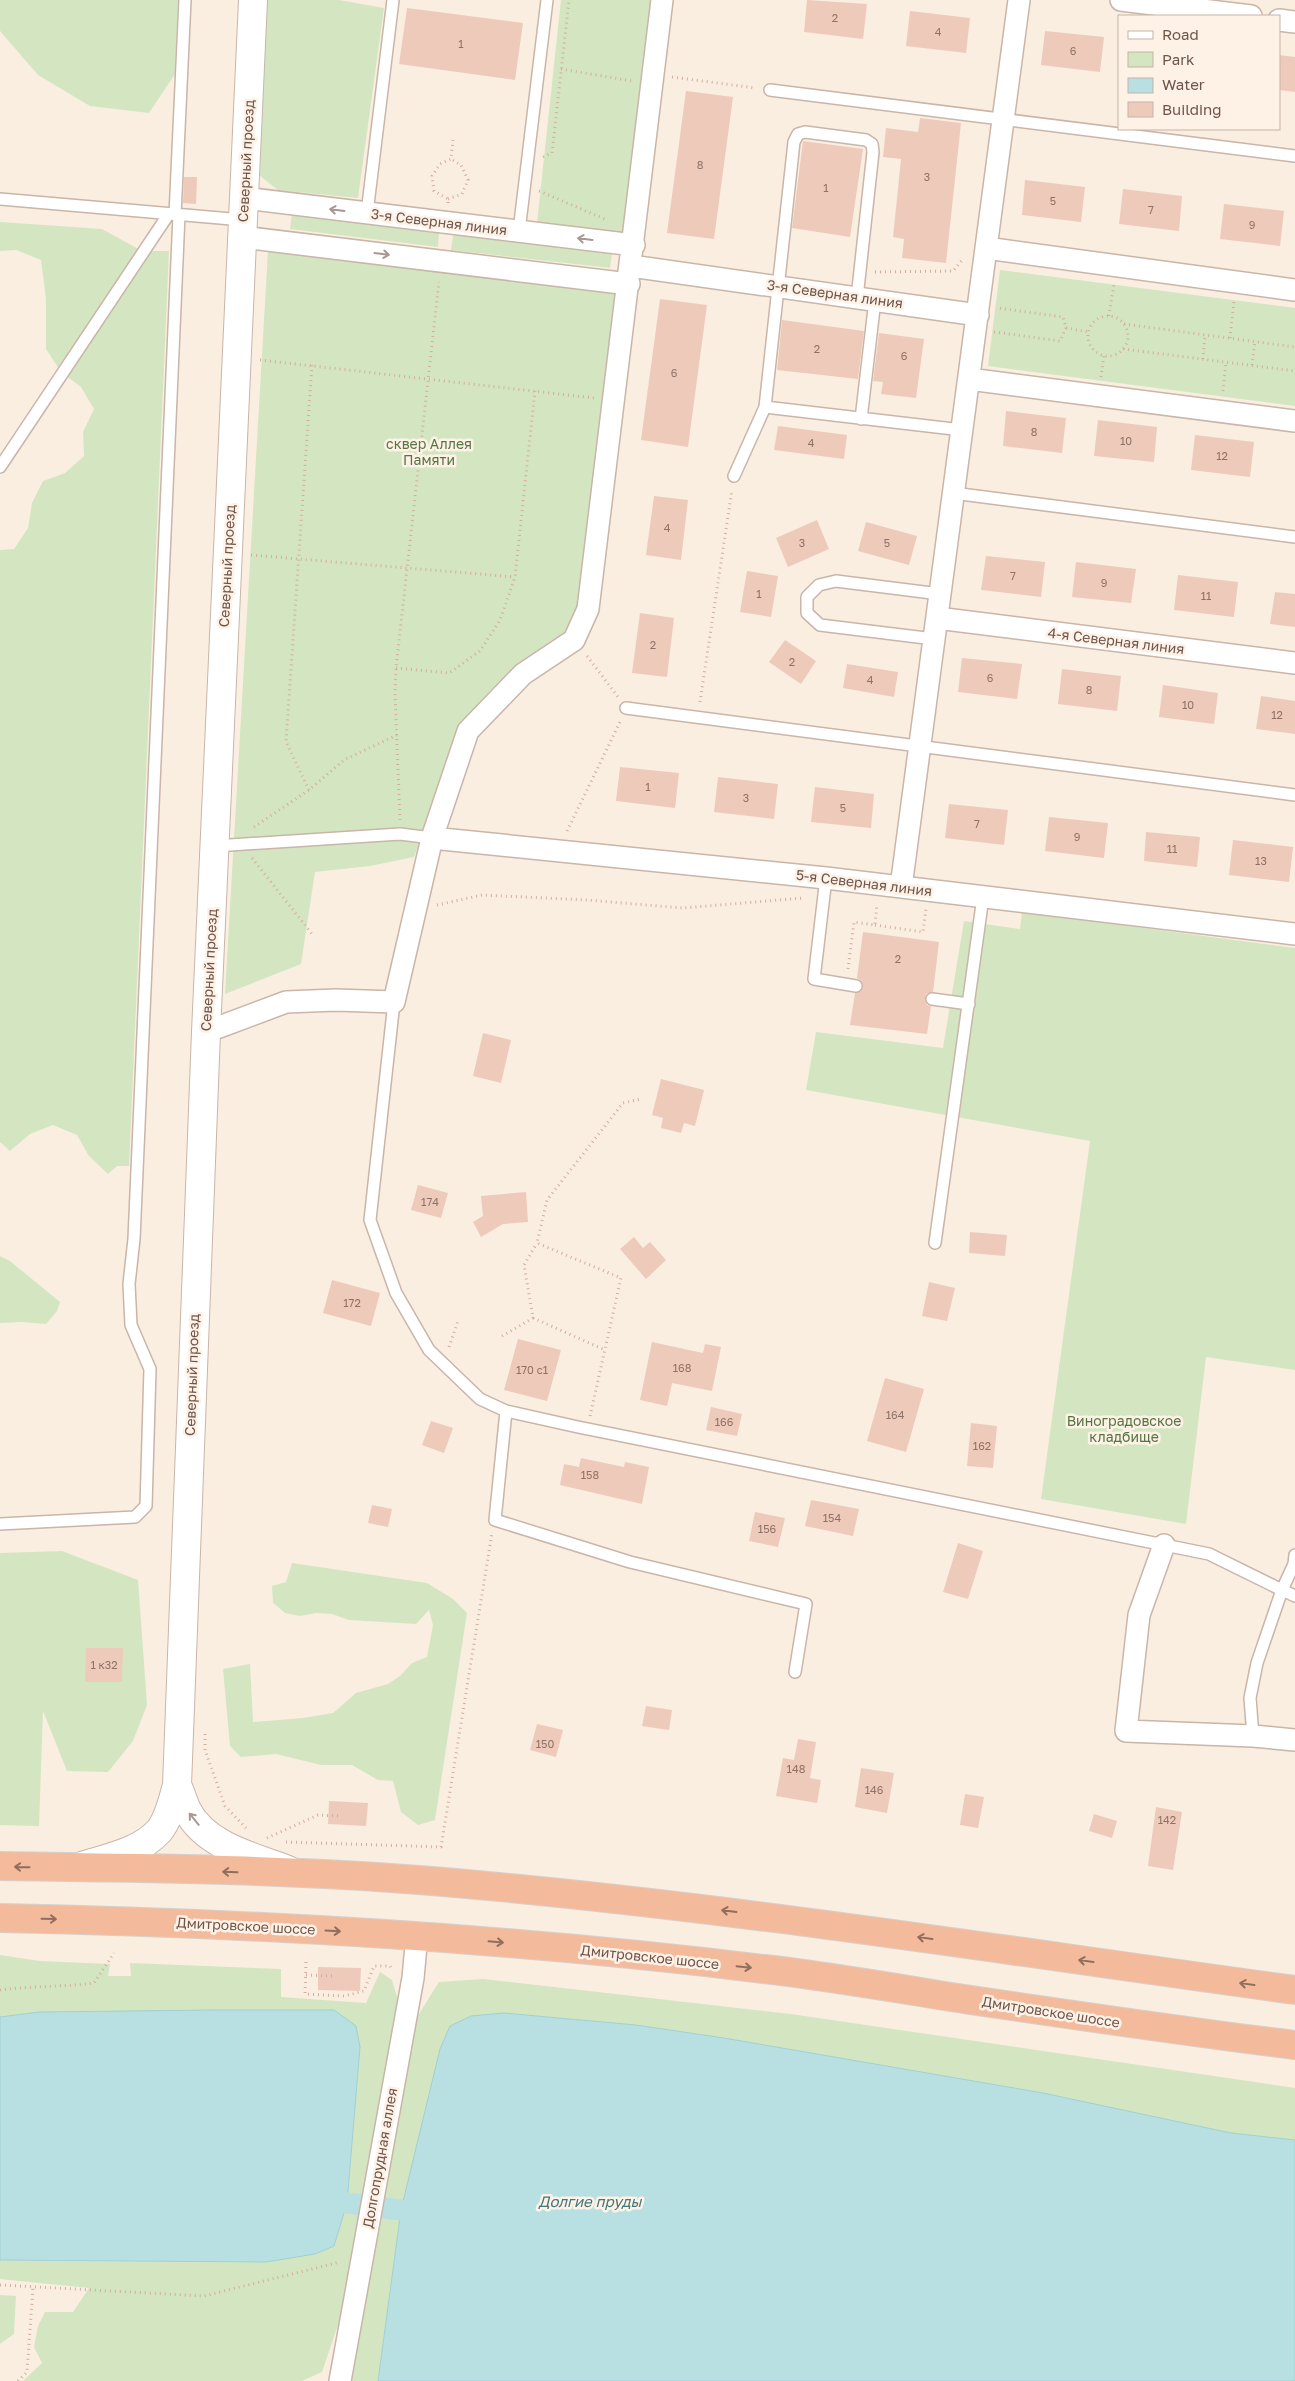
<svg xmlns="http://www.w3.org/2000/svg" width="1295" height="2381" font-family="'Golos Text',sans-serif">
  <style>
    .green { fill: #d4e6c1 }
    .water { fill: #b8e0e2; stroke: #9fd0d3 }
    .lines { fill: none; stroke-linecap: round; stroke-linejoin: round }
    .canal { stroke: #b8e0e2; stroke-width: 21 }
    .building { fill: #eecabb }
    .service-casing { stroke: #c9b5a9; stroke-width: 14 }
    .minor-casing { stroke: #c9b5a9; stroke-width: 24 }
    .tertiary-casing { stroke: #c9b5a9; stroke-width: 30 }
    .trunk-casing { stroke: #d7cfcc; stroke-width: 30 }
    .path { stroke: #d2ae9f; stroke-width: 3; stroke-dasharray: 1 4; stroke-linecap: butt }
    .service { stroke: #fff; stroke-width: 11 }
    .minor { stroke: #fff; stroke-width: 21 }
    .tertiary { stroke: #fff; stroke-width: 28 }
    .trunk { stroke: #f3bb9c; stroke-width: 28 }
    .oneway { stroke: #a99892 }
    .oneway2 { stroke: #906e5e }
    .labels { text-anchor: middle; stroke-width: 5; stroke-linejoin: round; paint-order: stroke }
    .number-label { font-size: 11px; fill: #8f7266 }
    .street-label { font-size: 14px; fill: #6f544a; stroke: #fef2e7 }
    .park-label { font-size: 14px; fill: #567543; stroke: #fef2e7 }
    .water-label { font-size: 15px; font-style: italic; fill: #43777b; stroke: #fef2e7 }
  </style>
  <rect width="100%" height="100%" fill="#faeee1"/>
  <path class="green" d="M 0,0 L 178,0 L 175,74 L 149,113 L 90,106 L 38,75 L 0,31 Z
    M 266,0 L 339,0 L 384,8 L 358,198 L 278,190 L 260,176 Z
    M 561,0 L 656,0 L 629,237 L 537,223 Z
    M 292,214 L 439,232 L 438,247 L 290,229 Z
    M 0,222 L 102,229 L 142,251 L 169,251 L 129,1166 L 117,1166 L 108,1174 L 89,1156 L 77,1135 L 53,1125 L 30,1134 L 10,1151 L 0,1142 L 0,550 L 14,549 L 28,528 L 32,503 L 43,481 L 65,473 L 84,456 L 83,432 L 94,409 L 81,387 L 61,372 L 46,349 L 46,299 L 41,260 L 16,250 L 0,251 Z
    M 453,235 L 612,253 L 610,268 L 451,250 Z
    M 268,251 L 622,293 L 583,601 L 565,636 L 459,728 L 414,857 L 370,866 L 315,872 L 301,964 L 225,994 Z
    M 1000,270 L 1295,308 L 1295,406 L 988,366 Z
    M 1022,912 L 1295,948 L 1295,1370 L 1206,1357 L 1186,1524 L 1041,1499 L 1090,1141 L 806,1090 L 816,1032 L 943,1048 L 964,921 L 1020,929 Z
    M 0,1256 L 10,1261 L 60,1302 L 57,1311 L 46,1324 L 22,1322 L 0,1323 Z
    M 62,1551 L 138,1580 L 147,1705 L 133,1741 L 108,1772 L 67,1771 L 43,1711 L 39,1826 L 0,1825 L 0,1553 Z
    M 292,1563 L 427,1583 L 453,1599 L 467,1613 L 435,1820 L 418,1825 L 401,1812 L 393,1781 L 378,1780 L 352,1765 L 321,1765 L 276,1754 L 241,1757 L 230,1746 L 223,1669 L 250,1664 L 253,1722 L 303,1718 L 333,1713 L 356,1693 L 388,1684 L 400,1676 L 412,1663 L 427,1657 L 433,1625 L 429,1610 L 416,1624 L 349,1620 L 332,1614 L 316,1613 L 300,1616 L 285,1613 L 273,1603 L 272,1586 L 286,1582 Z
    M 0,1955 L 40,1961 L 110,1964 L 108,1976 L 131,1976 L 130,1963 L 281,1969 L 281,1997 L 366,2003 L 380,1972 L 392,1980 L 399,2004 L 341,2316 L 322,2372 L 302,2381 L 23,2381 L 42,2363 L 34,2347 L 38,2326 L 45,2312 L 73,2312 L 89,2288 L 0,2279 L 0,2260 L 266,2262 L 334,2246 L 347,2203 L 148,2011 L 39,2012 L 0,2017 Z
    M 483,1979 L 791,2014 L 1295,2088 L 1295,2140 L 1231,2133 L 1043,2093 L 724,2038 L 636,2025 L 504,2013 L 401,2210 L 378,2381 L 351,2381 L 417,2017 L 439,1982 Z
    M 0,2295 L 16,2296 L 14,2334 L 0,2344 Z"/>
  <path class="water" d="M 214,2010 L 334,2010 L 356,2026 L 360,2047 L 347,2203 L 334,2246 L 315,2254 L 266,2262 L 0,2260 L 0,2017 L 39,2012 Z
    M 504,2013 L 636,2025 L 724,2038 L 1043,2093 L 1231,2133 L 1295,2140 L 1295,2381 L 378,2381 L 401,2210 L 440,2049 L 450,2026 L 471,2016 Z"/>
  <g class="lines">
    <path class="canal" d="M 347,2203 L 401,2210"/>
  </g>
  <path class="building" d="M 807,0 L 867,4 L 863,39 L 804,32 Z
    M 407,8 L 523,23 L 515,80 L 399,64 Z
    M 910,11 L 970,18 L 966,53 L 906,46 Z
    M 1045,31 L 1104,37 L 1100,72 L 1041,65 Z
    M 1279,55 L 1295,57 L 1295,92 L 1279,90 Z
    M 686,91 L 733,97 L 714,239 L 667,233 Z
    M 920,118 L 961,123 L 946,263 L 902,258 L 904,239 L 893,237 L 901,159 L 883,157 L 886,128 L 918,132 Z
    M 803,141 L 863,149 L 850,237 L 792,228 Z
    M 184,177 L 197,177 L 196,204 L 183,203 Z
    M 1025,180 L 1085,187 L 1081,222 L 1022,215 Z
    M 1123,189 L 1182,196 L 1179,231 L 1119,224 Z
    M 1224,204 L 1284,211 L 1280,246 L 1220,239 Z
    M 660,299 L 707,305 L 688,447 L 641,440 Z
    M 782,320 L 864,331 L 858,379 L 777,370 Z
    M 879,333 L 924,339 L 916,398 L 881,394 L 883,382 L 873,381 Z
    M 1006,411 L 1066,418 L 1062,453 L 1003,446 Z
    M 1098,420 L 1157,427 L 1154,462 L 1094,456 Z
    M 778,426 L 847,435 L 844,459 L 774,450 Z
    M 1195,435 L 1254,442 L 1250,477 L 1191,470 Z
    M 654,496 L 688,500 L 681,560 L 646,555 Z
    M 817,520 L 829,549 L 788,567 L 776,538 Z
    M 866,522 L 917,536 L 909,565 L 858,551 Z
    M 986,556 L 1045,562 L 1041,597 L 981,590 Z
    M 1076,562 L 1136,569 L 1131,603 L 1072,597 Z
    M 747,571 L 778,576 L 771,617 L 740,612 Z
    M 1178,575 L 1238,582 L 1234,617 L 1174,610 Z
    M 1275,592 L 1295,594 L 1295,627 L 1270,624 Z
    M 640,613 L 674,618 L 667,677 L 632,673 Z
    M 785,640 L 816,661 L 801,684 L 769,662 Z
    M 962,658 L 1022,664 L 1017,699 L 958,692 Z
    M 847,664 L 898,672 L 894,697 L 843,688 Z
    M 1062,669 L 1121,676 L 1117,711 L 1058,704 Z
    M 1163,685 L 1218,693 L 1214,724 L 1159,717 Z
    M 1261,696 L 1295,701 L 1295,734 L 1256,729 Z
    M 620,767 L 679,773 L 675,808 L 616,801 Z
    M 718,777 L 778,784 L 774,819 L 714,812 Z
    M 815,787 L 874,794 L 871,828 L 811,822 Z
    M 949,804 L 1008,810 L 1004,845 L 945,838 Z
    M 1049,817 L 1108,823 L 1104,858 L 1045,851 Z
    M 1146,832 L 1200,837 L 1197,867 L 1144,861 Z
    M 1233,840 L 1293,847 L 1289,882 L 1229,875 Z
    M 863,932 L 939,942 L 933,992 L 926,994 L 925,998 L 927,1005 L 931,1006 L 927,1034 L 850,1025 L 855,993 L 861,991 L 863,987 L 861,981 L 857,978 Z
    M 483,1033 L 511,1040 L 501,1083 L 473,1076 Z
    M 661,1079 L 704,1090 L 695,1126 L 684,1123 L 681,1133 L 661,1128 L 663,1118 L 652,1115 Z
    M 418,1185 L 448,1193 L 441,1218 L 411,1210 Z
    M 526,1192 L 528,1222 L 503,1224 L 481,1237 L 473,1222 L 483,1216 L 481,1196 Z
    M 970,1232 L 1007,1235 L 1005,1256 L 969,1253 Z
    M 634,1237 L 643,1248 L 650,1242 L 666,1260 L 646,1279 L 620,1249 Z
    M 332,1280 L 380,1293 L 371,1326 L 323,1313 Z
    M 929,1282 L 955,1288 L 947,1321 L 922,1316 Z
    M 518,1339 L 561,1350 L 547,1401 L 504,1390 Z
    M 652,1342 L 703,1353 L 705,1344 L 721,1347 L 712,1391 L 672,1383 L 667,1406 L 640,1400 Z
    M 885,1378 L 924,1389 L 906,1452 L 867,1441 Z
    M 711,1407 L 742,1414 L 737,1436 L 706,1430 Z
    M 431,1421 L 453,1428 L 444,1453 L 422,1445 Z
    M 971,1423 L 997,1426 L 993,1468 L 967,1466 Z
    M 581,1458 L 624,1467 L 625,1462 L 649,1467 L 642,1504 L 560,1485 L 564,1464 L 579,1467 Z
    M 811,1500 L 859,1509 L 853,1536 L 805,1526 Z
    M 372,1505 L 392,1509 L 388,1527 L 368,1523 Z
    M 755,1512 L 785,1518 L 778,1547 L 749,1541 Z
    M 958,1543 L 983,1551 L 968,1599 L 943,1592 Z
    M 86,1648 L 123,1648 L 122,1682 L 85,1682 Z
    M 646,1706 L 672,1710 L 669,1730 L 642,1726 Z
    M 537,1724 L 563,1730 L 556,1757 L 530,1750 Z
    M 798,1739 L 816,1742 L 810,1778 L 821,1780 L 817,1803 L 776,1796 L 783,1758 L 794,1760 Z
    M 861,1768 L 894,1773 L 887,1813 L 855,1807 Z
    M 965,1794 L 984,1797 L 978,1828 L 960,1825 Z
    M 329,1801 L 368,1803 L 366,1826 L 328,1824 Z
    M 1156,1807 L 1182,1812 L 1173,1870 L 1148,1866 Z
    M 1094,1814 L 1117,1821 L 1112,1838 L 1089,1831 Z
    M 318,1967 L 361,1968 L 360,1991 L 318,1990 Z"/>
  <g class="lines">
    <defs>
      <path id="service" d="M 770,90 L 1295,156
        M 0,199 L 243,220
        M 367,213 L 393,0
        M 175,215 L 185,0
        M 519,231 L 547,0
        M 765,407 L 794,142 L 798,134 L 805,132 L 866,140 L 872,144 L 873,152 L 857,298
        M 861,419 L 875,300
        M 0,467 L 168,215
        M 734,476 L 765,407 L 962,430
        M 953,493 L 1295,537
        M 934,639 L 820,625 L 807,613 L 807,597 L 819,585 L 836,581 L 940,594
        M 626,708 L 1295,795
        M 215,846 L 400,834 L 432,838
        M 826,878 L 814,979 L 856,986
        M 932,999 L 969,1004
        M 394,1002 L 370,1220 L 396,1293 L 429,1350 L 480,1399 L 506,1411 L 578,1427 L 1209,1554 L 1282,1590 L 1294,1564 L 1295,1555
        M 935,1243 L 983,897
        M 506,1411 L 495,1520 L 630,1562 L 806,1604 L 795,1672
        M 0,1524 L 135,1517 L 146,1506 L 150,1369 L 131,1325 L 129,1284 L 134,1239 L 179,215
        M 1253,1736 L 1250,1698 L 1257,1663 L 1282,1590 L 1295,1596"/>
      <path id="minor" d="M 1121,0 L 1251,16
        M 1279,20 L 1295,22
        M 244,198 L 634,245
        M 242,237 L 629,284
        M 986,248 L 1295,290
        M 631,266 L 978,315
        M 969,379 L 1295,421
        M 937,618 L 1295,663
        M 432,838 L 826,878 L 1295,934
        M 901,887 L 1019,0
        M 206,1032 L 286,1002 L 336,1000 L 394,1002 L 432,838 L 468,731 L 523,674 L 574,640 L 588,609 L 662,0
        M 1164,1545 L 1139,1615 L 1126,1731 L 1253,1736 L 1295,1740
        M 340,2381 L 413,1978 L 417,1935"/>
      <path id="tertiary" d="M 253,0 L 206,1032 L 177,1785 C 181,1793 183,1802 187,1810 C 205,1846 254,1857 288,1870
        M 82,1866 C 107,1858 140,1852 159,1831 C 169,1819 173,1799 177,1785"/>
      <path id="trunk" d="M 0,1866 C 144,1868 288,1869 432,1881 C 721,1905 1007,1951 1295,1990
        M 0,1918 C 255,1923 510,1938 764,1969 C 826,1976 889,1987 951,1997 C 1066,2014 1180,2031 1295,2045"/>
    </defs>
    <use href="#service" class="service-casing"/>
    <use href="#minor" class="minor-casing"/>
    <use href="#tertiary" class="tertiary-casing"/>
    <use href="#trunk" class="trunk-casing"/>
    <path class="path" d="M 561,69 L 632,81
      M 672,77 L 755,88
      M 543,157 L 552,153 L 569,0
      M 539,191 L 607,220
      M 448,199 L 462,194 L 468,180 L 461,165 L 451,159
      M 448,203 L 448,199 L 434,191 L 432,176 L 440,164 L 451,159 L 453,140
      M 875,272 L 953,271 L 963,259
      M 1109,316 L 1114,284
      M1088 336a20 20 0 1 1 40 0a20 20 0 1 1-40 0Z
      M 1124,324 L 1295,347
      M 1066,328 L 1088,332
      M 994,332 L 1060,341 L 1066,328 L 1063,317 L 998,308
      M 1230,338 L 1234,301
      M 1123,349 L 1295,371
      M 1203,359 L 1205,335
      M 260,360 L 594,398
      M 1252,365 L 1255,341
      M 1101,377 L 1104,355
      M 1223,391 L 1226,362
      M 251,555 L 515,577
      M 587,656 L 618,697
      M 396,668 L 449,673 L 480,651 L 500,620 L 515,577 L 535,391
      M 700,702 L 732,490
      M 309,790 L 286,742 L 312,365
      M 400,820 L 395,694 L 396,668 L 439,282
      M 254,827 L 309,790 L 344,760 L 397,735
      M 567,831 L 620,722
      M 252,858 L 312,934
      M 437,905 L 482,895 L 587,900 L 683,908 L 803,898
      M 875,925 L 923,932 L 926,909
      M 848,969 L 854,922 L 875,925 L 877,904
      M 533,1318 L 605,1350
      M 502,1336 L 533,1318 L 524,1265 L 537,1243
      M 449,1347 L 458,1321
      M 590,1416 L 621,1278 L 537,1243 L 547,1200 L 623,1103 L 641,1099
      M 205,1734 L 205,1750 L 225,1806 L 246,1828
      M 267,1838 L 318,1815 L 342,1816
      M 286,1842 L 441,1847 L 492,1533
      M 306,1962 L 305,1994 L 344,1996 L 364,1991 L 374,1966 L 390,1966 L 393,1970
      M 306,1975 L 335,1976
      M 0,1990 C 31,1986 63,1987 94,1983 L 114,1953
      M 0,2285 L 204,2296 L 340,2262
      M 18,2381 L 27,2372 L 33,2287"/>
    <use href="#service" class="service"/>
    <use href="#minor" class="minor"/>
    <use href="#tertiary" class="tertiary"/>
    <use href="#trunk" class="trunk"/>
  </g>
  <defs><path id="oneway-shaft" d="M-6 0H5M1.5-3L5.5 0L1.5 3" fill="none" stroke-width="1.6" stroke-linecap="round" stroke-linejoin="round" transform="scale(1.25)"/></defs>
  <g class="oneway">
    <use href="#oneway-shaft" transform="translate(337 210) rotate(-173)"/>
    <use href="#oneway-shaft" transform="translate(585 239) rotate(-173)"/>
    <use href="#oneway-shaft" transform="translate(382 254) rotate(7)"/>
    <use href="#oneway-shaft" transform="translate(194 1819) rotate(-129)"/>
  </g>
  <g class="oneway2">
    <use href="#oneway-shaft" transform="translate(22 1867) rotate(-179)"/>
    <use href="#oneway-shaft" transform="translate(230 1872) rotate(-178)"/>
    <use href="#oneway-shaft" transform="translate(729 1911) rotate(-173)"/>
    <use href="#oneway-shaft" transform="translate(49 1919) rotate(1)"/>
    <use href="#oneway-shaft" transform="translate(333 1931) rotate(3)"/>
    <use href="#oneway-shaft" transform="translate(925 1938) rotate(-172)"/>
    <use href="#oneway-shaft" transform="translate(496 1942) rotate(5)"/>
    <use href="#oneway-shaft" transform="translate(1086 1961) rotate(-172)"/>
    <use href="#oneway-shaft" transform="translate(744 1967) rotate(6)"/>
    <use href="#oneway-shaft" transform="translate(1247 1984) rotate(-172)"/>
  </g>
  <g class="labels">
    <g class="number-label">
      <text x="835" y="22">2</text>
      <text x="938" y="36">4</text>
      <text x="461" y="48">1</text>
      <text x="1073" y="55">6</text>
      <text x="700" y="169">8</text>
      <text x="927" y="181">3</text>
      <text x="826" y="192">1</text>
      <text x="1053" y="205">5</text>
      <text x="1151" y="214">7</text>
      <text x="1252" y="229">9</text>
      <text x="817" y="353">2</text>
      <text x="904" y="360">6</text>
      <text x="674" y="377">6</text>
      <text x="1034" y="436">8</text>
      <text x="1126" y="445">10</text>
      <text x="811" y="447">4</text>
      <text x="1222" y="460">12</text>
      <text x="667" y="532">4</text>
      <text x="802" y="547">3</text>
      <text x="887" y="547">5</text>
      <text x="1013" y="580">7</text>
      <text x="1104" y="587">9</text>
      <text x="759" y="598">1</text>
      <text x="1206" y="600">11</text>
      <text x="653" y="649">2</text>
      <text x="792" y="666">2</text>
      <text x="990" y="682">6</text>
      <text x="870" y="684">4</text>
      <text x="1089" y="694">8</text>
      <text x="1188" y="709">10</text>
      <text x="1277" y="719">12</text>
      <text x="648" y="791">1</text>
      <text x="746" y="802">3</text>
      <text x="843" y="812">5</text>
      <text x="977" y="828">7</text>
      <text x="1077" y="841">9</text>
      <text x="1172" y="853">11</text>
      <text x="1261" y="865">13</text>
      <text x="898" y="963">2</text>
      <text x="430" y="1206">174</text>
      <text x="352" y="1307">172</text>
      <text x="682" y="1372">168</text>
      <text x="532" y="1374">170 с1</text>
      <text x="895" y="1419">164</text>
      <text x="724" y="1426">166</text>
      <text x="982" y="1450">162</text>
      <text x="590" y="1479">158</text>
      <text x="832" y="1522">154</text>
      <text x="767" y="1533">156</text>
      <text x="104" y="1669">1 к32</text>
      <text x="545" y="1748">150</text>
      <text x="796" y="1773">148</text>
      <text x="874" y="1794">146</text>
      <text x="1167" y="1824">142</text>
    </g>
    <g class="street-label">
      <text transform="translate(246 161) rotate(-87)" y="5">Северный проезд</text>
      <text transform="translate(439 222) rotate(7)" y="5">3-я Северная линия</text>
      <text transform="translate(835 294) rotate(8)" y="5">3-я Северная линия</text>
      <text transform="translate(227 566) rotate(-87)" y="5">Северный проезд</text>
      <text transform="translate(1116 641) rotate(7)" y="5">4-я Северная линия</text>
      <text transform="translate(864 883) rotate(7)" y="5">5-я Северная линия</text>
      <text transform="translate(209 970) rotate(-87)" y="5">Северный проезд</text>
      <text transform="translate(192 1375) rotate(-88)" y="5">Северный проезд</text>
      <text transform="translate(246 1926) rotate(3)" y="5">Дмитровское шоссе</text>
      <text transform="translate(650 1957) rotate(6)" y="5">Дмитровское шоссе</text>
      <text transform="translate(1051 2012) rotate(9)" y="5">Дмитровское шоссе</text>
      <text transform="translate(380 2158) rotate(-80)" y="5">Долгопрудная аллея</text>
    </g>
    <g class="park-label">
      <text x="429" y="449">сквер Аллея<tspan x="429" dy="16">Памяти</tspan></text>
      <text x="1124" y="1426">Виноградовское<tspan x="1124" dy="16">кладбище</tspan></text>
    </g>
    <g class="water-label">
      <text x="590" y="2207">Долгие пруды</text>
    </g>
  </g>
  <rect x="1118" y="15" width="162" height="115" fill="#fef2e7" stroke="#c5b3a8"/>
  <rect x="1128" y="31" width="25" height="8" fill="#ffffff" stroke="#c5b3a8"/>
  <text x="1162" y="40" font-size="15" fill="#6f544a">Road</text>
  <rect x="1128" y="52" width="25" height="15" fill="#d4e6c1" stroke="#c5b3a8"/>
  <text x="1162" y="65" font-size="15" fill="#6f544a">Park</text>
  <rect x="1128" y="78" width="25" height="15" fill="#b8e0e2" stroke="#c5b3a8"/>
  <text x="1162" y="90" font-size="15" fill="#6f544a">Water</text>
  <rect x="1128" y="102" width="25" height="15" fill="#eecabb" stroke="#c5b3a8"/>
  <text x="1162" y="115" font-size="15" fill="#6f544a">Building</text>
</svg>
